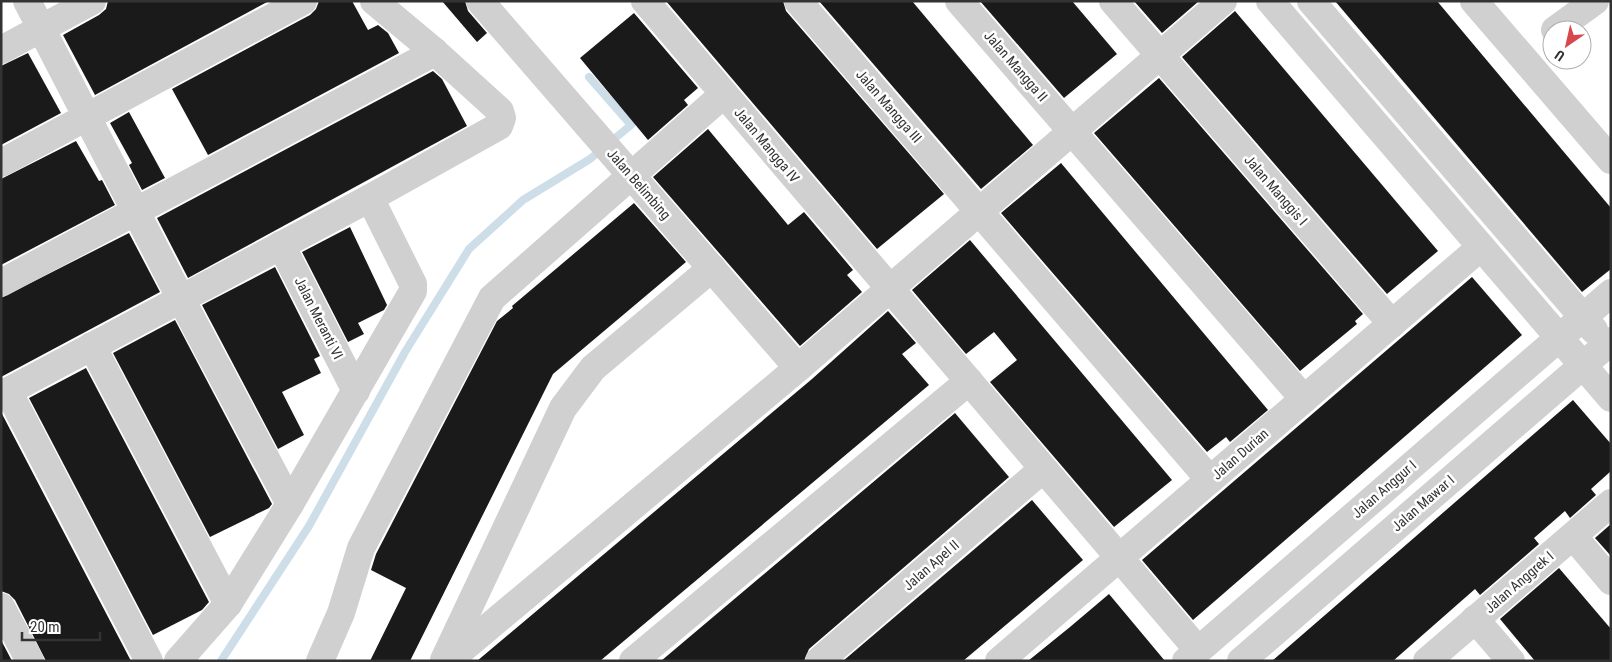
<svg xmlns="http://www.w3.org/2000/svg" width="1612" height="662" viewBox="0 0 1612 662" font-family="'Roboto Condensed',sans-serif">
  <rect width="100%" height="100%" fill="#fff"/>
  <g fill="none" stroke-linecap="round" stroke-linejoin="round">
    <polyline stroke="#cedee9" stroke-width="8" points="221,661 309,526 405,352 469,249 523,200 590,159 631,125 589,77"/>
  </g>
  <g fill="#1a1a1a">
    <polygon points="108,1 269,1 95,95 63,35 99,15 106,9"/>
    <polygon points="319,1 352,1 368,30 378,25 388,33 399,53 208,155 172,89 310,15 316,9"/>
    <polygon points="442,1 465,1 468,11 487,33 477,42"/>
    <polygon points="666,1 783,1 786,11 944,194 877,249"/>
    <polygon points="819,1 912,1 1033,145 981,189"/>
    <polygon points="980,1 1072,1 1117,54 1064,98"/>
    <polygon points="1134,1 1199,1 1162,33"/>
    <polygon points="1335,1 1437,1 1611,208 1611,269 1582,292"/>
    <polygon points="1235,11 1438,251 1387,294 1182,57"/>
    <polygon points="634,13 698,88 684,100 688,105 648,140 580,58"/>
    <polygon points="28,53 61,113 1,145 1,66"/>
    <polygon points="433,71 442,79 467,126 188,278 157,218"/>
    <polygon points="1159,78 1363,314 1355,321 1357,324 1300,371 1094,133"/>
    <polygon points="129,112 165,178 142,190 129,165 132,163 110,123"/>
    <polygon points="708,129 788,225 804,212 853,270 847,275 862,292 800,346 653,177"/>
    <polygon points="76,141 99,181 102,180 115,205 1,265 1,179"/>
    <polygon points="1061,163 1268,410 1230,442 1226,437 1207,452 1001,213"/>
    <polygon points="634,203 686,262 553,374 410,661 370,661 406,588 371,570 376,554 497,321 513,308 512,306"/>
    <polygon points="350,227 387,305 384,310 358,323 364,334 348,342 302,252"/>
    <polygon points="129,233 160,292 1,377 1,298"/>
    <polygon points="970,240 1172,480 1114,527 990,382 1017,360 994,332 966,354 912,290"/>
    <polygon points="275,267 320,356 314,359 321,373 282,392 304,435 278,449 202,305"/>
    <polygon points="1472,277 1522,335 1193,620 1142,560"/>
    <polygon points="888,311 916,343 902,354 929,385 600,661 477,661 812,379"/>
    <polygon points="175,320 272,504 269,508 210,537 113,353"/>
    <polygon points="86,368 209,602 202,610 153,635 29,398"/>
    <polygon points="1573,400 1611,444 1611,471 1591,489 1596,495 1570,518 1565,511 1534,538 1539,544 1480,595 1475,589 1393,661 1272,661"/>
    <polygon points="1,412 131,661 46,661 15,600 9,594 1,591"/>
    <polygon points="955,413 1009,477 809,649 804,661 661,661"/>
    <polygon points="1032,500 1083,560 963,661 843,661"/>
    <polygon points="1611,524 1611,556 1595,538"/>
    <polygon points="1559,568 1611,629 1611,661 1535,661 1500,619"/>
    <polygon points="1109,594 1165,661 1028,661 1070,627"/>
    <polygon points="1,640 12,661 1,661"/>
  </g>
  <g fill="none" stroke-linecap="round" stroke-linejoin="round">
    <g stroke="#d0d0d0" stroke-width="28">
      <polyline points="27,1 181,299 290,504"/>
      <polyline points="480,1 798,368"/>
      <polyline points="645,1 1198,650"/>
      <polyline points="798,1 1210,480"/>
      <polyline points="959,1 1304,399"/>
      <polyline points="1113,1 1392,324"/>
      <polyline points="1270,1 1611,398"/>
      <polyline points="1311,1 1594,330"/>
      <polyline points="1474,1 1611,160"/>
      <polyline points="1555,30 1595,1"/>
      <polyline points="1,50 92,1"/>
      <polyline points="1,163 303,1"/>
      <polyline points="281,245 356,391"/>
      <polyline points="1,283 435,52"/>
      <polyline points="92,346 228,604"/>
      <polyline points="8,391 149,661"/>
      <polyline points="1,395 370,198 499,126 502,118 500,111 435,52 374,1"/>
      <polyline points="1573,536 1611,581"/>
      <polyline points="1,607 30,661"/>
      <polyline points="1475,619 1511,661"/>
      <polyline points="444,660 563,408 593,368 712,268"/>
      <polyline points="178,661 228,604 290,504 413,291 413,284 370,198"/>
      <polyline points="320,661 341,613 361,548 492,298 724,94"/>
      <polyline points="448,661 798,368 1223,1"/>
      <polyline points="633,661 969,381"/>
      <polyline points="819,661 1043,469"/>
      <polyline points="999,661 1481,247"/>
      <polyline points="1186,661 1611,293"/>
      <polyline points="1241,661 1611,341"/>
      <polyline points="1427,661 1611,503"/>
    </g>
  </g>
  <g text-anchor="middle" stroke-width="5" stroke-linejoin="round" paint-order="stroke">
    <g font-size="14" fill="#333" stroke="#fff">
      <text transform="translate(1016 66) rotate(49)" y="5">Jalan Mangga II</text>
      <text transform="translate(889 106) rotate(49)" y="5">Jalan Mangga III</text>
      <text transform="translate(767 145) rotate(50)" y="5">Jalan Mangga IV</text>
      <text transform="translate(639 184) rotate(49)" y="5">Jalan Belimbing</text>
      <text transform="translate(1276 190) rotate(49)" y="5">Jalan Manggis I</text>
      <text transform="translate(319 318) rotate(63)" y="5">Jalan Meranti VI</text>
      <text transform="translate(1240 454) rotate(-41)" y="5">Jalan Durian</text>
      <text transform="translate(1384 489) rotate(-41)" y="5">Jalan Anggur I</text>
      <text transform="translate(1423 503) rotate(-41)" y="5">Jalan Mawar I</text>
      <text transform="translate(931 565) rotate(-41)" y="5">Jalan Apel II</text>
      <text transform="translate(1519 582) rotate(-41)" y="5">Jalan Anggrek I</text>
    </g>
  </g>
  <rect width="1612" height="662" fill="none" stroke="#333333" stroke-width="5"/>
  <g transform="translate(1567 45) rotate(214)"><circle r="24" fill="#ffffff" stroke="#adadad"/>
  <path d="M0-4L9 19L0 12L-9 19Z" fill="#d7474e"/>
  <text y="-8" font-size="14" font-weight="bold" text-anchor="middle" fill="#333333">U</text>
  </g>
  <path d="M22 632v8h78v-8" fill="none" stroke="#333333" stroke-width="2.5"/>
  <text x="30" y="632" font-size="15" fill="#333333" stroke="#ffffff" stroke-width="4" paint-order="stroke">20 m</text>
</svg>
